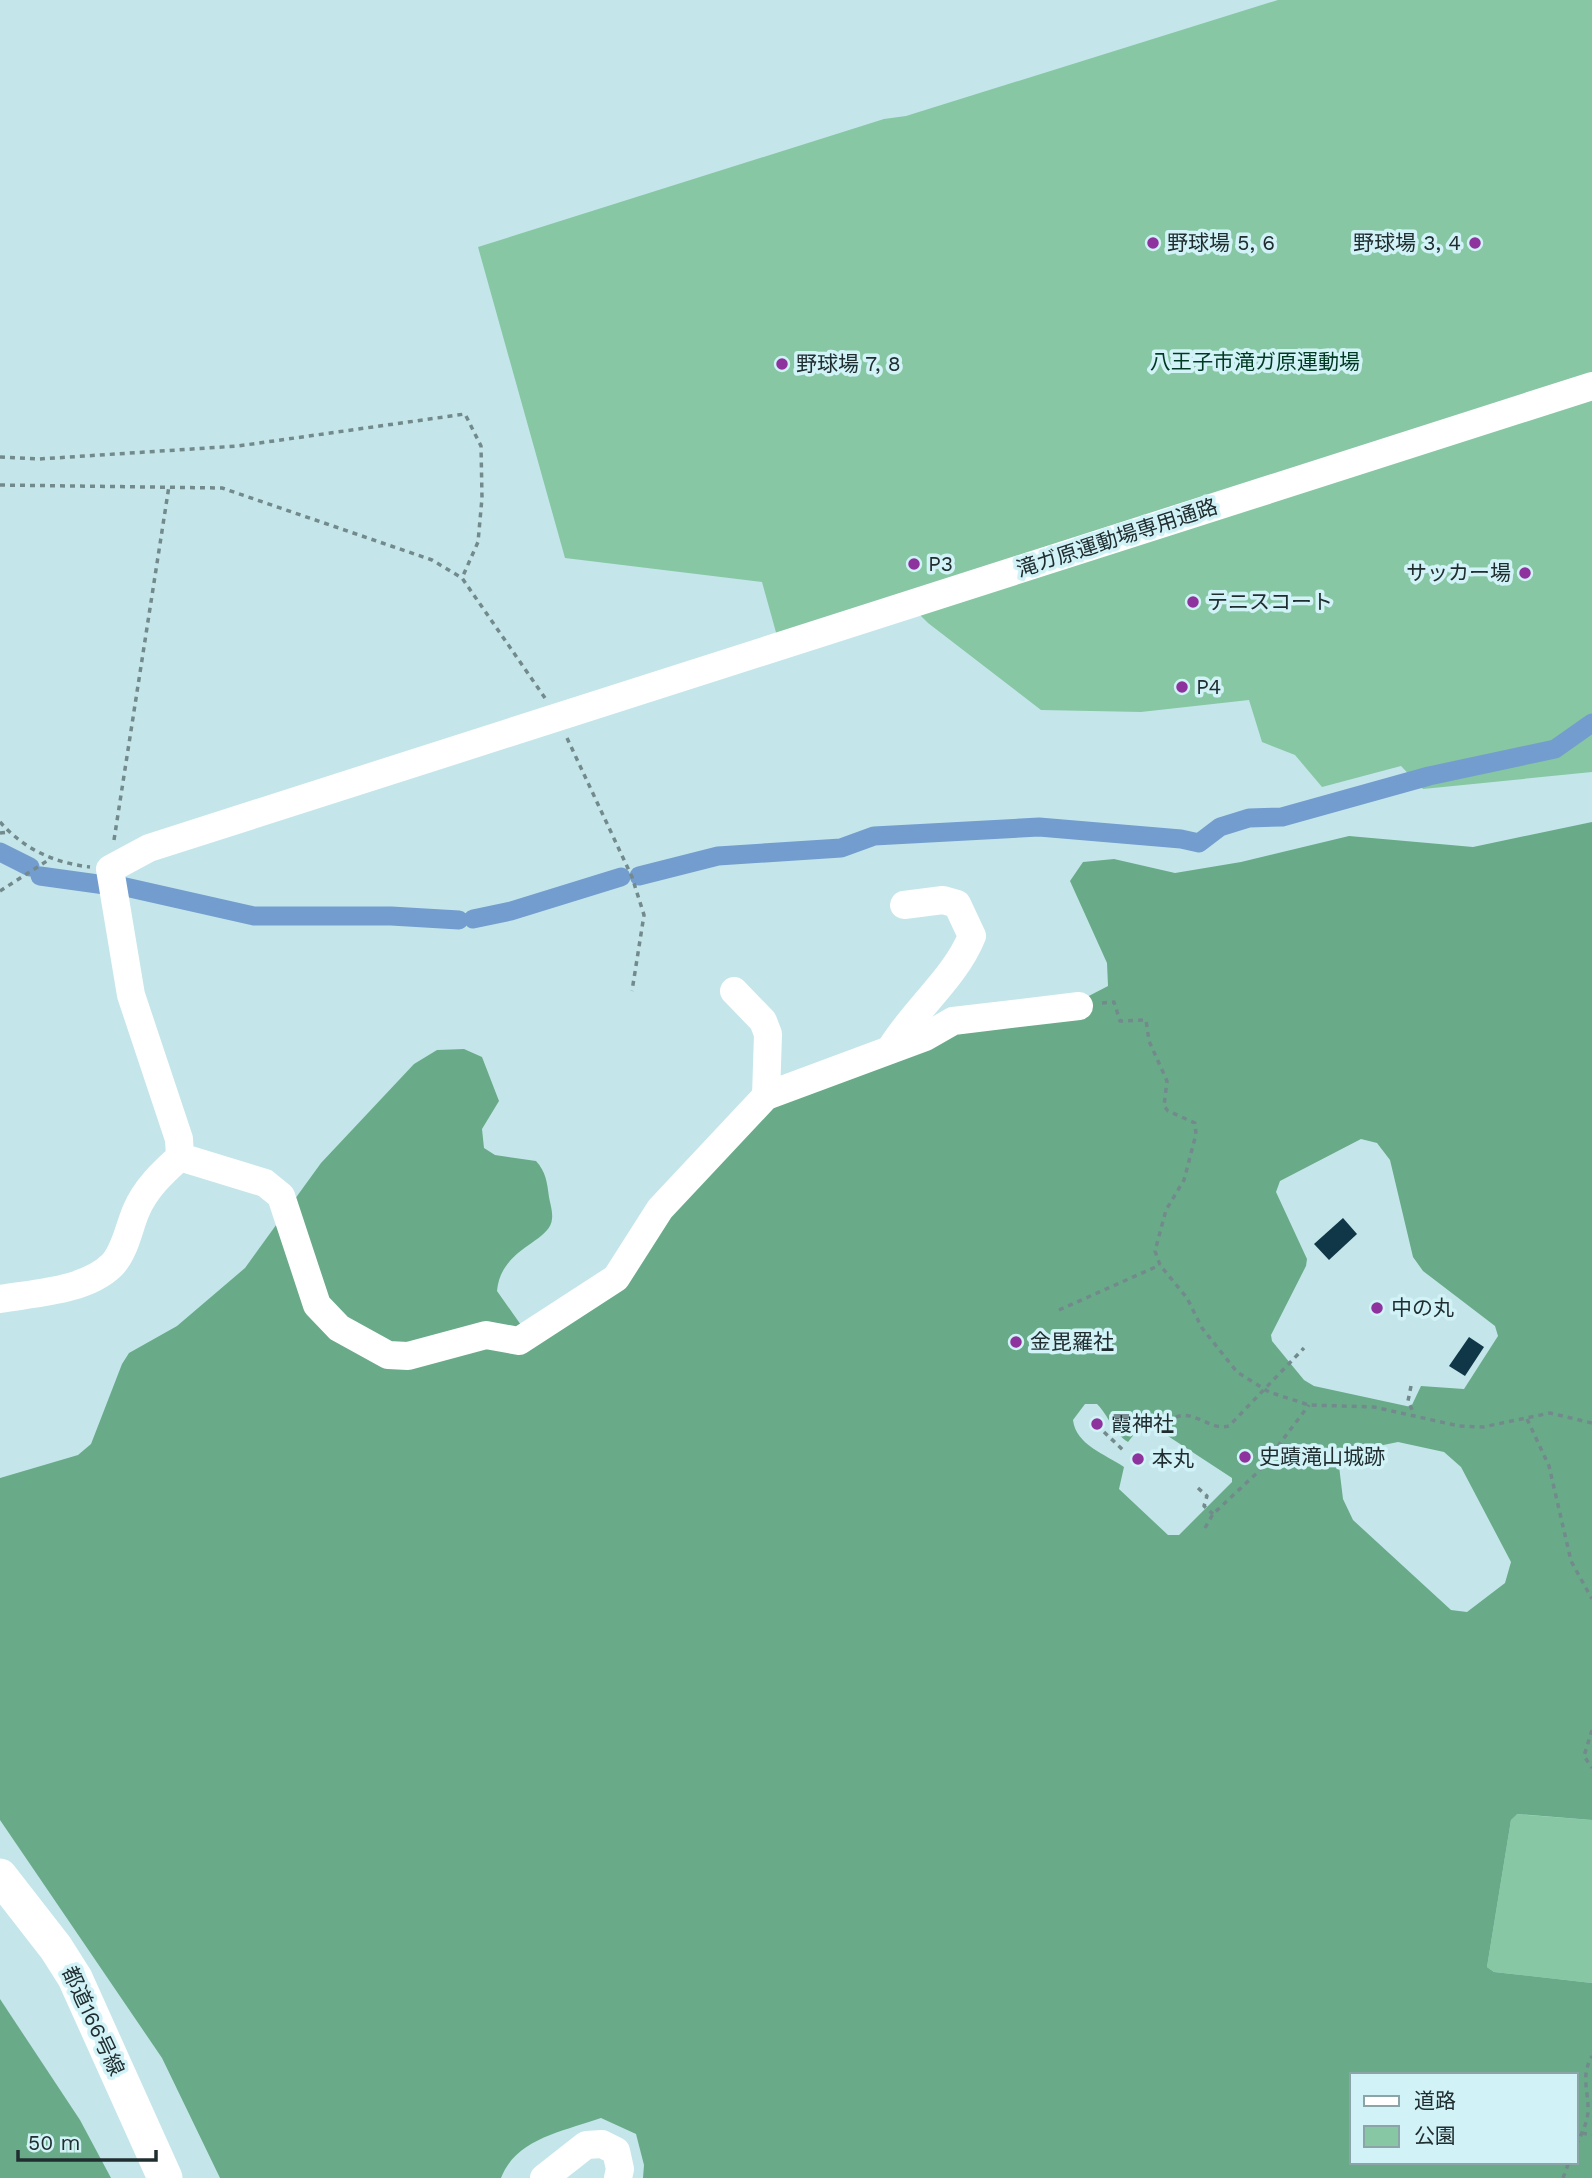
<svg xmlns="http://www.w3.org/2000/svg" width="1592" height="2178" viewBox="0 0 1592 2178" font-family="'Work Sans','Noto Sans JP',sans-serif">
  <rect width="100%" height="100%" fill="#c4e6ea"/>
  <g fill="#87c7a4">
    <polygon points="1278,0 1592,0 1592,772 1423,789 1401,766 1322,787 1295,755 1262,742 1249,700 1141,712 1041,710 928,623 903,598 777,636 762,582 565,558 478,247 884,119 906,116"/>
    <polygon points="1516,1814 1592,1820 1592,1983 1494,1972 1487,1967 1511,1820"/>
  </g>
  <g fill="#69ab88" fill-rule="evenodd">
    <path d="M1592,822V1820L1517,1814L1511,1820L1487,1967L1494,1972L1592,1983V2178H643L644,2165L636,2134L601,2118C565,2131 516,2138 501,2178H220L162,2058L0,1820V1478L78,1455L91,1444L122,1364L129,1353L177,1326L245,1268L321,1163L414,1064L437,1050L464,1049L482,1057L499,1101L482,1129L484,1148L495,1155L536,1161C546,1172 547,1182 549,1197C550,1203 553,1212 552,1219C550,1243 501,1247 497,1291L528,1335L567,1315L761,1105L930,1040L1083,999L1108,986L1107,963L1070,881L1083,862L1114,859L1175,873L1241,862L1349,836L1473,847ZM1361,1139L1377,1143L1390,1160L1413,1257L1423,1271L1495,1326L1498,1336L1464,1389L1421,1386L1411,1407L1314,1386L1304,1380L1272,1341L1271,1335L1306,1266L1307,1259L1276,1192L1280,1181ZM1085,1404H1097C1109,1416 1113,1433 1128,1442L1143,1423H1148L1232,1478V1482L1179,1535H1168L1119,1489L1124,1467C1105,1454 1076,1445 1073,1420ZM1398,1442L1444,1452L1461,1467L1511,1562L1505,1583L1467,1612L1451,1610L1353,1520L1343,1499L1339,1466L1354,1451ZM1352,2075H1576V2162H1352Z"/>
    <polygon points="0,1999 80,2120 111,2178 0,2178"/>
  </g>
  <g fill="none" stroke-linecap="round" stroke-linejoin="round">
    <g stroke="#739dce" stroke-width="19">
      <polyline points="0,852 30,867"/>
      <polyline points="40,876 105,885"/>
      <polyline points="639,876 718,856 841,848 874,836 1039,827 1181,839 1199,843 1220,827 1249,818 1282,817 1429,776 1555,749 1592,723"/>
      <polyline points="121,886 254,916 391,916 459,920"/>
      <polyline points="473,919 511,911 621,877"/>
    </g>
  </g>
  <g fill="#103747">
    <polygon points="1343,1218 1357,1234 1329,1260 1314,1244"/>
    <polygon points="1469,1337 1484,1347 1465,1376 1449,1366"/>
  </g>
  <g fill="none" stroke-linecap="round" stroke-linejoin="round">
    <g stroke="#738a8d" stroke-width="3.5" stroke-dasharray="5 5" stroke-linecap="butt">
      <polyline points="0,457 39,459 238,446 465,414 481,446 482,498 478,542 462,578"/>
      <polyline points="0,485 222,488 432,560 462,578 545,698"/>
      <polyline points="567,738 632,877 644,915 632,991"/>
      <path d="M0,822C24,849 54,863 90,867"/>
      <polyline points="0,833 9,832"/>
      <polyline points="114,840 169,486"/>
      <polyline points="0,891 50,859"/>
      <polyline points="1102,1003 1114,1002 1120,1021 1146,1020 1149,1041 1167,1081 1164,1106 1168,1111 1195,1123 1196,1134 1184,1180 1166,1210 1155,1251 1160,1265 1187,1298 1202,1328 1237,1372 1269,1392 1309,1405 1374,1407 1459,1426 1483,1427 1550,1413 1592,1423"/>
      <polyline points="1059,1310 1160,1265"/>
      <polyline points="1411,1386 1408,1401 1414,1414"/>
      <polyline points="1527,1419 1549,1466 1571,1561 1592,1599"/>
      <path d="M1168,1423C1188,1402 1208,1432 1229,1426L1304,1348"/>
      <polyline points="1104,1432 1124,1451"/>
      <polyline points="1198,1488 1207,1496 1204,1506 1213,1514"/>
      <polyline points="1205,1528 1213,1514 1259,1471 1309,1405"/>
      <polyline points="1592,1730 1584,1756 1592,1768"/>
      <polyline points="1582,2133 1592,2135"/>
      <path d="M1576,2145C1581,2135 1587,2124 1588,2112C1589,2091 1580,2077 1592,2056"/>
      <polyline points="1563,2178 1569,2162"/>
    </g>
    <g stroke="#fff" stroke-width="28">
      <polyline points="734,991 763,1021 768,1034 766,1096"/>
      <path d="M891,1048C915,1009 955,978 972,936L957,904L943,900L904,905"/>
      <polyline points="180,1157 265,1183 281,1196 317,1305 339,1328 388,1355 408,1356 486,1335 519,1341 616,1278 660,1209 766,1096 925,1037 953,1021 1079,1006"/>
      <path d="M0,1299C34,1293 86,1291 112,1265C125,1252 129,1227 136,1211C145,1189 163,1172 180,1157L179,1139L131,995L110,869L149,848L1592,386"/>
      <polyline points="544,2178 586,2145 602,2144 616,2151 620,2169 618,2178"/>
    </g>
    <polyline stroke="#fff" stroke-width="35" points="0,1876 56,1948 75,1978 165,2178"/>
  </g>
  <g fill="#8e339e" stroke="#d1f3f7" stroke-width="2.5">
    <circle cx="1153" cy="243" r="7"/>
    <circle cx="1475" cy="243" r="7"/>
    <circle cx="782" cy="364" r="7"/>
    <circle cx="914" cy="564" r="7"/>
    <circle cx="1525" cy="573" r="7"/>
    <circle cx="1193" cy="602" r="7"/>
    <circle cx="1182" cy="687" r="7"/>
    <circle cx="1377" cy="1308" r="7"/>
    <circle cx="1016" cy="1342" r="7"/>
    <circle cx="1097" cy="1424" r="7"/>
    <circle cx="1245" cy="1457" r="7"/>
    <circle cx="1138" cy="1459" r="7"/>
  </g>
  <g text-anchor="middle" stroke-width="7" stroke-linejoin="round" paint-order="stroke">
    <g font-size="21" fill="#212e30" stroke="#d1f3f7" text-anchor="start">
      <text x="1167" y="250">野球場 5, 6</text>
      <text x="1461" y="250" text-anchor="end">野球場 3, 4</text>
      <text x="796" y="371">野球場 7, 8</text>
      <text x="928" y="571">P3</text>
      <text x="1511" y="580" text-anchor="end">サッカー場</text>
      <text x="1207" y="609">テニスコート</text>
      <text x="1196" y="694">P4</text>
      <text x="1391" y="1315">中の丸</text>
      <text x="1030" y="1349">金毘羅社</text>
      <text x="1111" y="1431">霞神社</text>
      <text x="1259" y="1464">史蹟滝山城跡</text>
      <text x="1152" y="1466">本丸</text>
    </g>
    <g font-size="21" fill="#003922" stroke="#d1f3f7">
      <text x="1255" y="369">八王子市滝ガ原運動場</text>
    </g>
    <g font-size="21" fill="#212e30" stroke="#d1f3f7">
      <text transform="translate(1117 538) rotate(-18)" y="7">滝ガ原運動場専用通路</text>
      <text transform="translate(93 2021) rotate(65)" y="7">都道166号線</text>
    </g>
  </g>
  <rect x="1350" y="2073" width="228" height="91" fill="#d1f3f7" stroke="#8ba4a7" stroke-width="2"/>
  <rect x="1364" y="2096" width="35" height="10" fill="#ffffff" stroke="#8ba4a7" stroke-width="2"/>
  <text x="1414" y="2108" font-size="21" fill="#212e30">道路</text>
  <rect x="1364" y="2126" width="35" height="21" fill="#87c7a4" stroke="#8ba4a7" stroke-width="2"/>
  <text x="1414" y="2143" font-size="21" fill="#212e30">公園</text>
  <path d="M18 2150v10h138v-10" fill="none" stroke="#212e30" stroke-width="3.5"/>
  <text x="28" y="2150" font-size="21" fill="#212e30" stroke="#d1f3f7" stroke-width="5" paint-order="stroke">50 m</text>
</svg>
